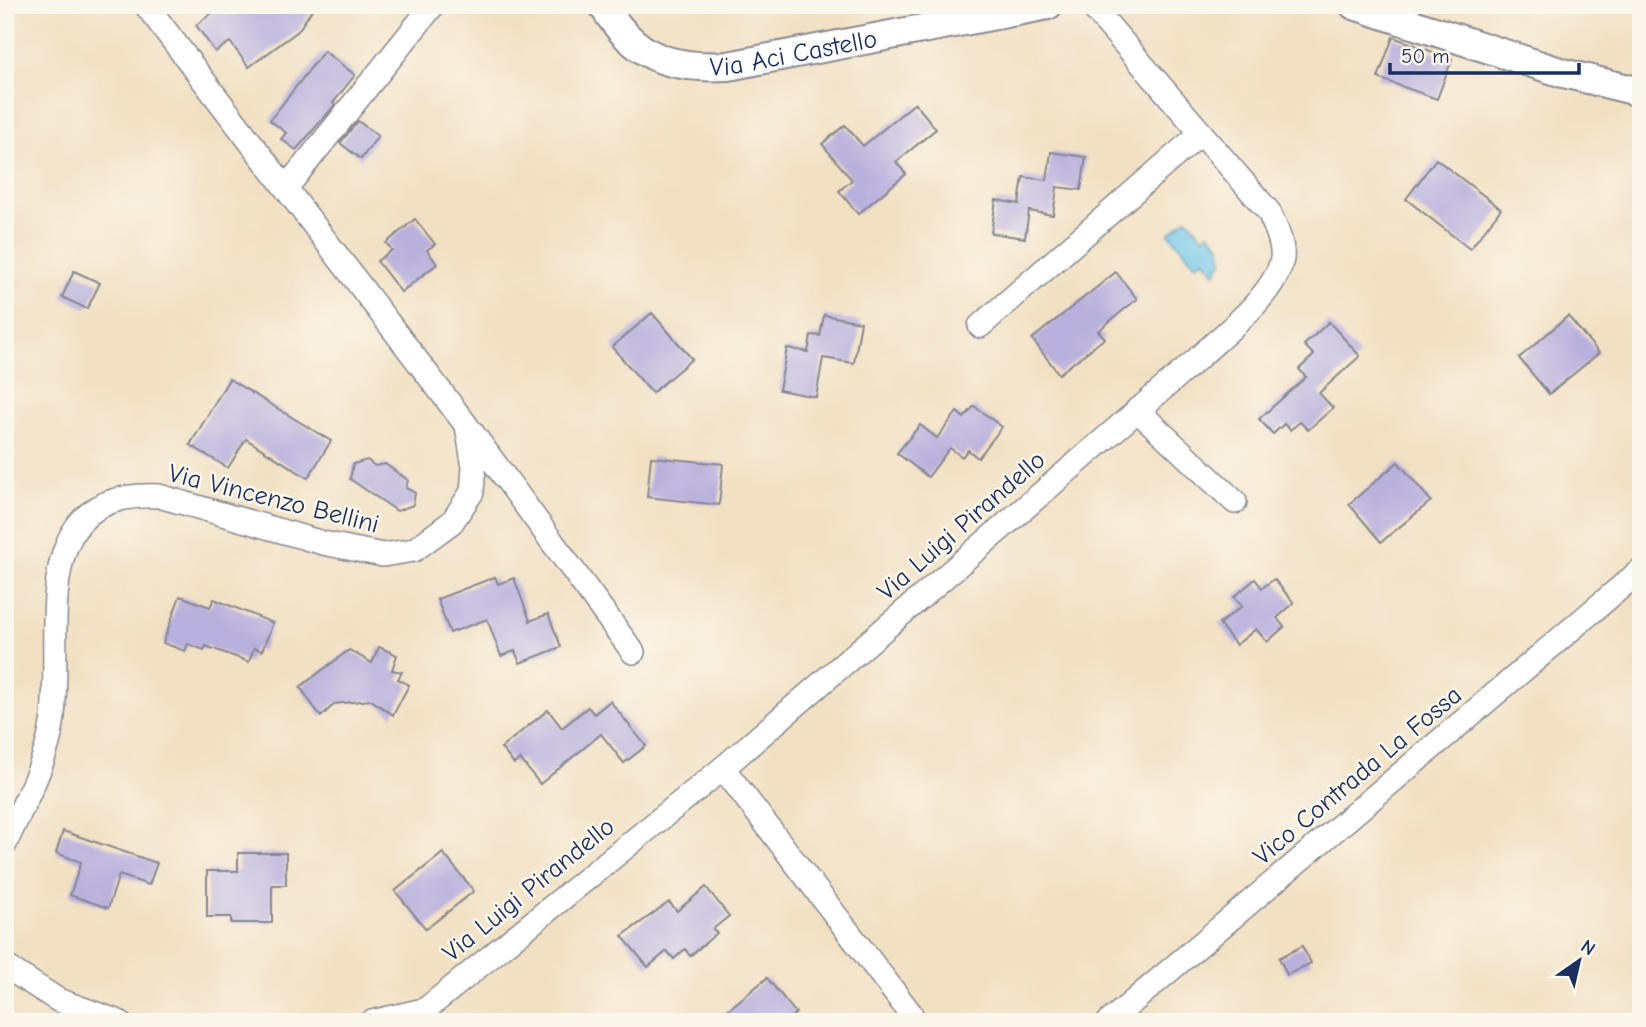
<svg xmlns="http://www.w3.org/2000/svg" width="1646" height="1027" viewBox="0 0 1646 1027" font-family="'Comic Neue',sans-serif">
  <rect width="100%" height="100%" fill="#fbf7ec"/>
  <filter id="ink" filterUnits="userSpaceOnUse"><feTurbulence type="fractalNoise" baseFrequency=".0143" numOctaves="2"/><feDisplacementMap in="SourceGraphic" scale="14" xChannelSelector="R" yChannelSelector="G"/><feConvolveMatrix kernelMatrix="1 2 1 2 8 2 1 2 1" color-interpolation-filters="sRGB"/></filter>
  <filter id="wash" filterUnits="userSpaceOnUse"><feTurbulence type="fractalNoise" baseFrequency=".00686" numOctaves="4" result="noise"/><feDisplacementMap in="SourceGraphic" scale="28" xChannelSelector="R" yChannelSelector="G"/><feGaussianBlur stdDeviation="1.57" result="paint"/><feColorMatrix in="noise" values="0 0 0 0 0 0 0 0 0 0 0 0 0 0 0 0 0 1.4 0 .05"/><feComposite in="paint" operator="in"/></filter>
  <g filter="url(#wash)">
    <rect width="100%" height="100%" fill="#f2e0c2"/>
    <polygon fill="#6ac5e8" stroke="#427aa3" stroke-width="2" points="1187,218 1203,237 1209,233 1220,245 1223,260 1215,273 1204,259 1196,265 1169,233"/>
    <g id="blocks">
      <g fill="#b9b1dd">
        <polygon points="223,5 315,5 298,31 249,67 230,42 215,52 196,25"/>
        <polygon points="1393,37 1452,59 1437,99 1378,78"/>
        <polygon points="324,51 355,75 333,103 335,105 296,150 281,139 286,133 270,120"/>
        <polygon points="915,103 936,129 896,162 906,174 858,214 839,191 852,180 822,144 845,125 863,146"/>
        <polygon points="358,121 378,136 361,159 340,143"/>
        <polygon points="1051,152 1086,157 1081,190 1057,187 1053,215 1029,211 1025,238 991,233 996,200 1019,204 1023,177 1047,180"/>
        <polygon points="1436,159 1501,209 1470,249 1406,199"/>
        <polygon points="415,219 435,244 427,250 437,264 401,292 377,261 392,250 386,243"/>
        <polygon points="74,271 100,283 87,309 62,297"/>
        <polygon points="1116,272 1137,299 1098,331 1105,338 1059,374 1032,339"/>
        <polygon points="652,313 692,359 652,393 612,347"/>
        <polygon points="824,315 861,322 854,363 823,358 816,397 779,390 787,348 808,352 811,335 820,336"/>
        <polygon points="1568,316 1599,353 1549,394 1519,358"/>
        <polygon points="1329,322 1360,356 1319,393 1333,408 1308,430 1300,422 1290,430 1284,424 1273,434 1259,419 1306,377 1299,369 1314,355 1304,345"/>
        <polygon points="229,379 331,441 308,478 246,439 228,468 190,445"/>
        <polygon points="974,406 1002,427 978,458 968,450 962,457 950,448 928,477 897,453 920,425 937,438 957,412 964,418"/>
        <polygon points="651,457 723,464 719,505 647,497"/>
        <polygon points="367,460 375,466 385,464 408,480 406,488 415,493 413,505 397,511 350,479 353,464"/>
        <polygon points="1398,462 1431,501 1381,542 1349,504"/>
        <polygon points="495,577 498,584 514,578 530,621 548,614 561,647 520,663 515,651 501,656 487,619 450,633 437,599"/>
        <polygon points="1255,579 1262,588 1274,579 1294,603 1277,618 1284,627 1267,642 1256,629 1236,645 1219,624 1242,606 1234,597"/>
        <polygon points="180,596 210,607 214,599 273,623 262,651 254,648 249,662 206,646 204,650 188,644 185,651 163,643"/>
        <polygon points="379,647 397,655 392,670 402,672 398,679 409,685 393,715 371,700 334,704 321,717 300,687 349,650 372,663"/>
        <polygon points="610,701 646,746 624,763 601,734 540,784 520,759 514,764 501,748 548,710 562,728 588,707 594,714"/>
        <polygon points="63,831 157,863 149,885 119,875 108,908 70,895 81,862 56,853"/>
        <polygon points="238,853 286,853 286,885 272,885 272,923 231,923 231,917 207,917 207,871 238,871"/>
        <polygon points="443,853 474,891 426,929 395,891"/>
        <polygon points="706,887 729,916 713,929 717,933 690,956 685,949 674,959 667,951 648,967 622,936 669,902 677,911"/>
        <polygon points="1302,946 1311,963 1287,975 1279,958"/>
        <polygon points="767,978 796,1013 785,1022 713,1022"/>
      </g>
    </g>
  </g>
  <g filter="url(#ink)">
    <use href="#blocks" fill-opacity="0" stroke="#868890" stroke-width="2"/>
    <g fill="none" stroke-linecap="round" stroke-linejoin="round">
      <defs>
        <g id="minor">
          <polyline points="286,188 433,5"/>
          <polyline points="980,326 1201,133"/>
          <polyline points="1137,410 1235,502"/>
          <polyline points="471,431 633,652"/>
          <polyline points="723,768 911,1014 912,1022"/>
          <path d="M5,844C22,806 46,765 52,724C65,637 21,489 159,496L323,543L383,555L414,550L452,522L472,492L474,467L467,426L146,5"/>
          <polyline points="5,966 58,1000 119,1022"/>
          <polyline points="372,1022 424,1010"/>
          <path d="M410,1022L723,768L1195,361C1222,335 1275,296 1282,259C1284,244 1275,226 1269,212L1091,5"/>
          <polyline points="1109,1022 1641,570"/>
        </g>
        <g id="tertiary">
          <path id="s1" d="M603,5C635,58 669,69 728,66L1048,5"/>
          <polyline points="1354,5 1563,73 1641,92"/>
        </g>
      </defs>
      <use href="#minor" stroke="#868890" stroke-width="26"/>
      <use href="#tertiary" stroke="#868890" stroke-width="32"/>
      <use href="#minor" stroke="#fff" stroke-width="23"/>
      <use href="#tertiary" stroke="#fff" stroke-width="28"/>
    </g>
  </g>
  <g text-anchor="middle" stroke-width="5" stroke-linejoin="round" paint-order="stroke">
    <g font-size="26" fill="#1b2f5e" stroke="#fbf7ec">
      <text dy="9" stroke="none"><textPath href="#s1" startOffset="215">Via Aci Castello</textPath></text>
      <text transform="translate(274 498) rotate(14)" y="9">Via Vincenzo Bellini</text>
      <text transform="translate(961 525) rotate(-41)" y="9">Via Luigi Pirandello</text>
      <text transform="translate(1357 775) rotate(-40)" y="9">Vico Contrada La Fossa</text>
      <text transform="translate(528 889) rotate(-39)" y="9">Via Luigi Pirandello</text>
    </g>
  </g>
  <rect width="1646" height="1027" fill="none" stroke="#fbf7ec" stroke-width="28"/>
  <g transform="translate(1579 961) rotate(34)" stroke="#fbf7ec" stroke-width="5" paint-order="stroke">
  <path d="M0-5L12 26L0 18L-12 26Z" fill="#1b2f5e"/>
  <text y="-10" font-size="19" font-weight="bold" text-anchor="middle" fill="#1b2f5e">N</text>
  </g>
  <path d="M1390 63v10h189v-10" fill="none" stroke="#1b2f5e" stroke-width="3.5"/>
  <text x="1401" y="63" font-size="21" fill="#1b2f5e" stroke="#fbf7ec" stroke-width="5" paint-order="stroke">50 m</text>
</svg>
